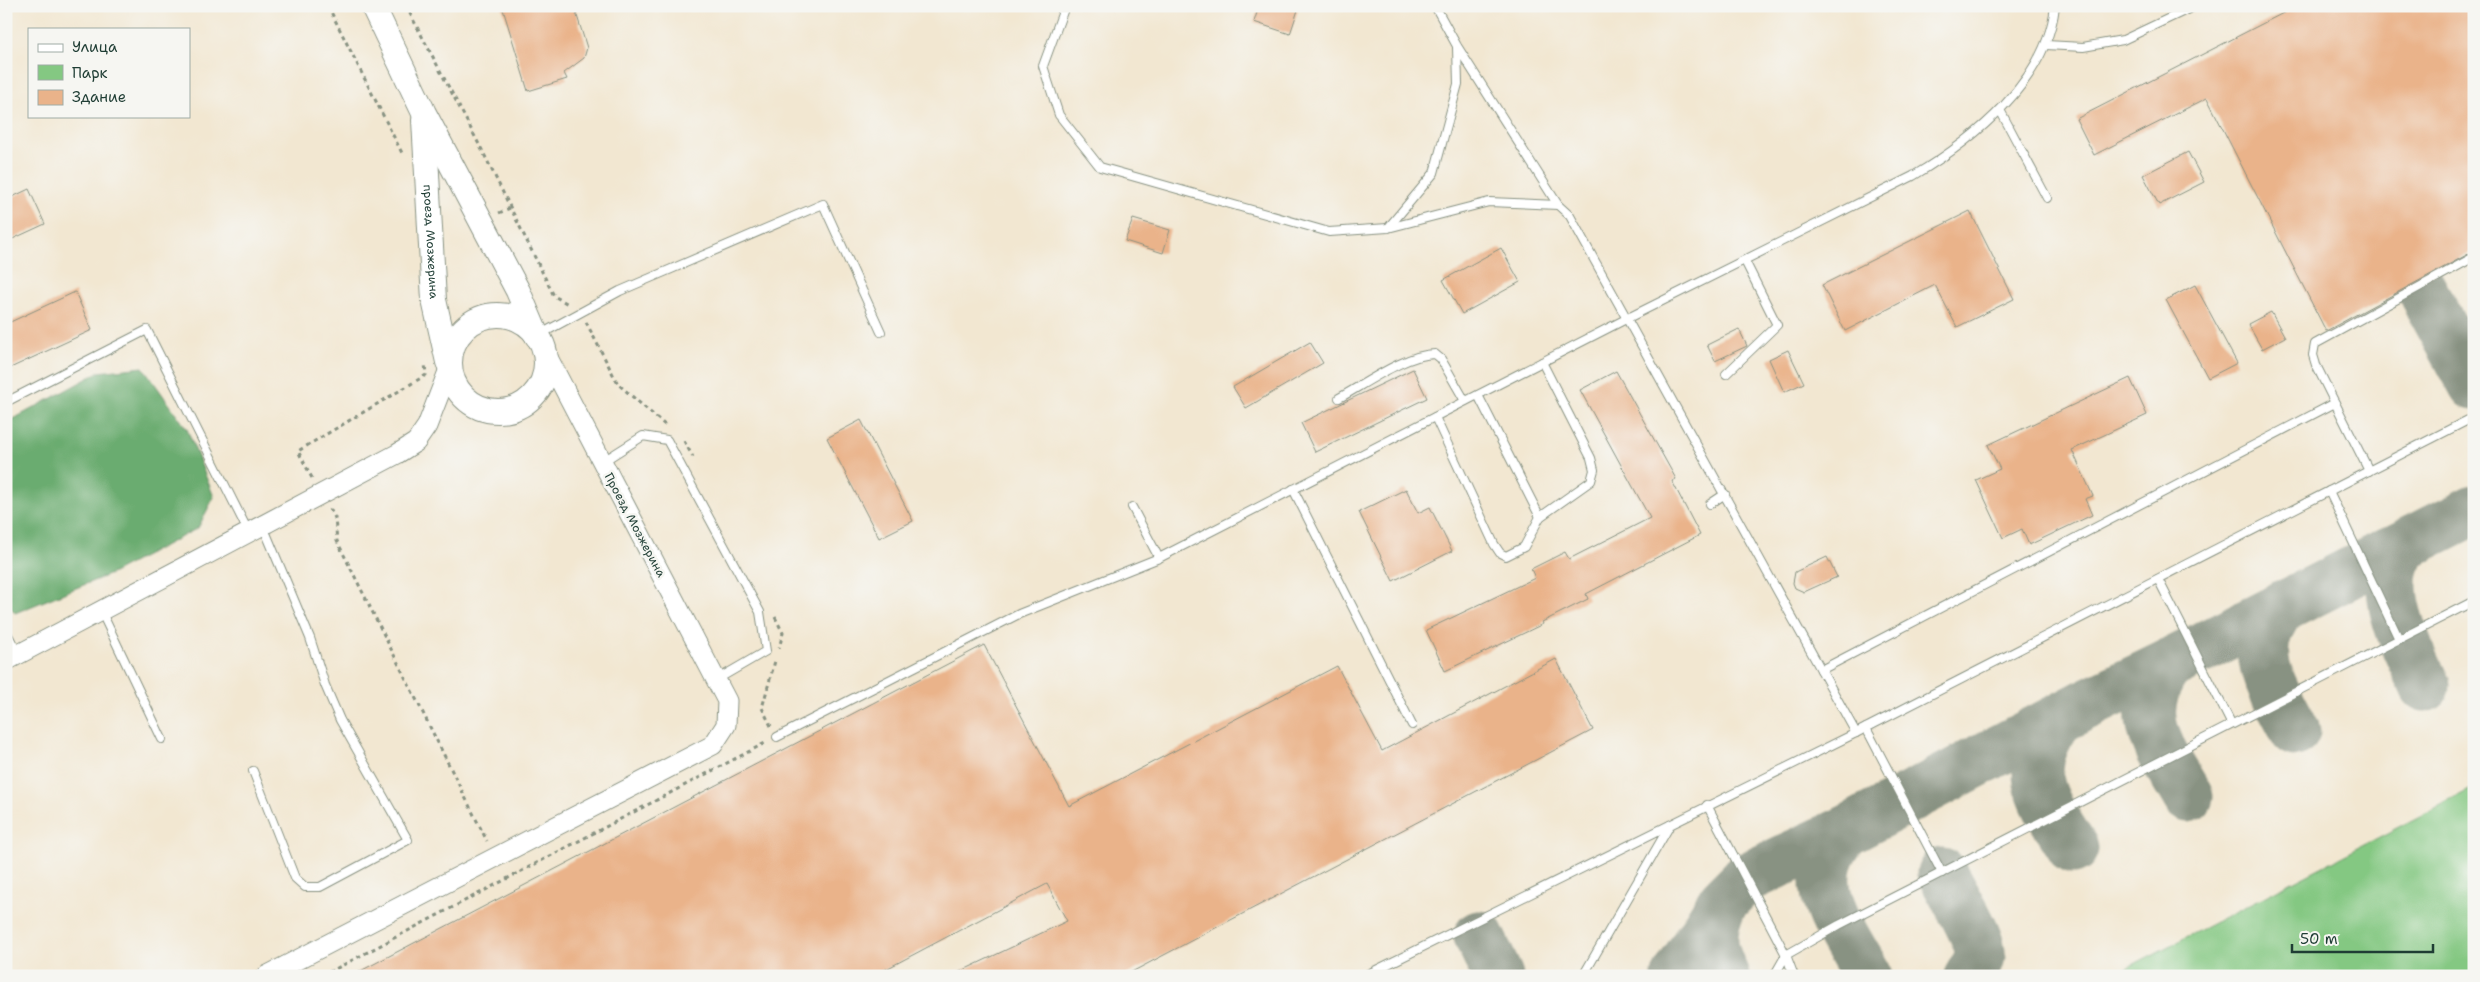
<svg xmlns="http://www.w3.org/2000/svg" width="2480" height="982" viewBox="0 0 2480 982" font-family="'Shantell Sans',sans-serif">
  <rect width="100%" height="100%" fill="#f6f6f2"/>
  <filter id="ink" filterUnits="userSpaceOnUse"><feTurbulence type="fractalNoise" baseFrequency=".02" numOctaves="2"/><feDisplacementMap in="SourceGraphic" scale="10" xChannelSelector="R" yChannelSelector="G"/><feConvolveMatrix kernelMatrix="1 2 1 2 8 2 1 2 1" color-interpolation-filters="sRGB"/></filter>
  <filter id="wash" filterUnits="userSpaceOnUse"><feTurbulence type="fractalNoise" baseFrequency=".0096" numOctaves="4" result="noise"/><feDisplacementMap in="SourceGraphic" scale="20" xChannelSelector="R" yChannelSelector="G"/><feGaussianBlur stdDeviation="1.12" result="paint"/><feColorMatrix in="noise" values="0 0 0 0 0 0 0 0 0 0 0 0 0 0 0 0 0 1.4 0 .05"/><feComposite in="paint" operator="in"/></filter>
  <g filter="url(#wash)">
    <rect width="100%" height="100%" fill="#f2e7d1"/>
    <polygon fill="#84c882" stroke="#52825b" points="2474,788 2474,976 2111,976"/>
    <polygon fill="#6bac70" stroke="#457452" points="143,367 187,429 214,497 198,528 113,573 15,613 6,602 6,423 99,372"/>
    <g fill="none" stroke-linecap="round" stroke-linejoin="round">
      <g stroke="#889282" stroke-width="51">
        <polyline points="2420,287 2474,385"/>
        <path d="M2410,542C2369,575 2408,649 2425,686"/>
        <path d="M2283,605C2244,651 2272,685 2295,731"/>
        <path d="M2168,665C2130,715 2162,751 2188,797"/>
        <path d="M2058,720C2020,773 2042,799 2073,848"/>
        <path d="M1846,831C1799,880 1841,928 1867,976"/>
        <path d="M1942,873C1950,888 1980,938 1980,951C1981,961 1974,969 1969,976"/>
        <path d="M1722,903C1709,934 1710,946 1724,976"/>
        <polyline points="1479,936 1498,976"/>
        <polyline points="1677,976 1723,901 1746,878 1846,831 2083,706 2168,665 2474,510"/>
      </g>
    </g>
    <g id="blocks">
      <g fill="#eab38a">
        <polygon points="502,6 574,6 587,48 584,58 564,73 567,79 528,91"/>
        <polygon points="1259,6 1286,6 1298,10 1290,34 1254,22"/>
        <polygon points="2297,6 2474,6 2474,251 2326,331 2207,98 2094,155 2076,119"/>
        <polygon points="2188,152 2204,182 2159,205 2143,175"/>
        <polygon points="29,189 45,224 6,242 6,200"/>
        <polygon points="1970,211 2014,299 1957,327 1935,285 1845,331 1822,285"/>
        <polygon points="1133,219 1170,230 1163,253 1125,241"/>
        <polygon points="1501,248 1520,282 1462,314 1443,280"/>
        <polygon points="2195,285 2237,363 2208,378 2166,300"/>
        <polygon points="75,292 92,330 6,370 6,324"/>
        <polygon points="2271,312 2285,337 2262,349 2248,324"/>
        <polygon points="1739,329 1747,346 1715,361 1707,345"/>
        <polygon points="1310,342 1323,363 1246,408 1233,387"/>
        <polygon points="1788,350 1804,383 1784,392 1769,359"/>
        <polygon points="1413,369 1427,398 1315,452 1301,423"/>
        <polygon points="1616,371 1676,479 1672,481 1700,535 1586,594 1588,599 1542,622 1543,624 1445,671 1426,630 1535,578 1531,569 1565,552 1569,559 1650,518 1580,390"/>
        <polygon points="2130,378 2147,415 2072,450 2093,496 2085,499 2092,515 2029,545 2022,529 2003,538 1976,480 2000,469 1988,445"/>
        <polygon points="861,420 913,521 879,538 827,438"/>
        <polygon points="1406,489 1418,513 1430,507 1452,551 1393,581 1359,512"/>
        <polygon points="1827,557 1837,577 1804,592 1795,588 1793,583 1795,572"/>
        <polygon points="984,645 1069,806 1337,666 1382,751 1556,659 1593,730 1124,976 951,976 1067,921 1047,884 873,976 351,976"/>
      </g>
    </g>
  </g>
  <g filter="url(#ink)">
    <use href="#blocks" fill-opacity="0" stroke="#889282" stroke-width="1"/>
    <g fill="none" stroke-linecap="round" stroke-linejoin="round">
      <defs>
        <g id="service">
          <polyline points="1065,6 1043,66 1059,115 1100,167 1329,232 1388,228 1489,202 1558,205"/>
          <polyline points="1435,6 1457,46 1558,205 1570,216 1856,733"/>
          <polyline points="2046,45 2083,47 2123,40 2195,6"/>
          <polyline points="2000,110 2047,198"/>
          <polyline points="1388,228 1434,173 1458,84 1457,47"/>
          <polyline points="539,335 620,291 823,204 881,332"/>
          <polyline points="1726,374 1777,325 1745,261"/>
          <path d="M1339,398C1365,384 1406,354 1435,354L1441,359L1465,401"/>
          <polyline points="6,402 147,330 249,533"/>
          <polyline points="1435,417 1494,544 1500,553 1506,556 1524,547 1540,517 1478,395"/>
          <polyline points="602,462 643,436 667,440 760,612 766,651 716,680"/>
          <polyline points="2369,471 2316,365 2313,355 2315,344 2474,257"/>
          <polyline points="1293,489 1412,725"/>
          <polyline points="2329,491 2398,637"/>
          <polyline points="1710,504 1725,494"/>
          <polyline points="1132,507 1159,558"/>
          <polyline points="1540,517 1591,481 1594,470 1591,458 1542,362"/>
          <polyline points="2158,579 2231,723"/>
          <polyline points="101,611 162,739"/>
          <polyline points="6,631 18,654"/>
          <polyline points="1821,670 2335,403"/>
          <polyline points="1866,728 1942,873"/>
          <path d="M777,737L1019,614L1159,558L1628,318L1913,176C1974,140 2047,81 2055,6"/>
          <polyline points="253,771 295,878 305,887 320,887 408,840 340,720 325,685 310,638 263,526"/>
          <polyline points="1707,805 1786,955 1794,976"/>
          <polyline points="1364,976 1856,733 2474,417"/>
          <polyline points="1583,976 1670,825"/>
          <polyline points="1774,976 1786,955 1839,925 2474,601"/>
        </g>
        <g id="tertiary">
          <polyline points="6,661 397,454 416,442 427,426 449,369"/>
          <polyline points="266,976 713,745 726,725 727,701 544,350"/>
        </g>
        <g id="primary">
          <polyline points="373,6 424,113 518,291 537,336"/>
          <path id="s1" d="M424,120L434,300L448,362"/>
          <circle cx="498" cy="363" r="48"/>
        </g>
      </defs>
      <use href="#service" stroke="#889282" stroke-width="10"/>
      <use href="#tertiary" stroke="#889282" stroke-width="21"/>
      <use href="#primary" stroke="#889282" stroke-width="26"/>
      <g stroke="#889282" stroke-width="3" stroke-dasharray="4 4" stroke-linecap="butt">
        <polyline points="328,6 403,155"/>
        <polyline points="406,6 482,150 554,296 568,304"/>
        <polyline points="499,213 510,208"/>
        <polyline points="586,322 618,384 666,426"/>
        <polyline points="684,441 693,457"/>
        <polyline points="312,478 298,451 426,375 425,363"/>
        <polyline points="330,509 335,518 337,541 487,841"/>
        <polyline points="775,617 783,633 779,648"/>
        <polyline points="771,726 762,708 775,661"/>
        <polyline points="322,976 767,742"/>
      </g>
      <use href="#service" stroke="#fff" stroke-width="8"/>
      <use href="#tertiary" stroke="#fff" stroke-width="19"/>
      <use href="#primary" stroke="#fff" stroke-width="24"/>
    </g>
  </g>
  <g text-anchor="middle" stroke-width="5" stroke-linejoin="round" paint-order="stroke">
    <g font-size="12" fill="#1f3d34" stroke="#f6f6f2">
      <text dy="4" stroke="none"><textPath href="#s1" startOffset="122">проезд Мозжерина</textPath></text>
      <text transform="translate(635 525) rotate(62)" y="4">Проезд Мозжерина</text>
    </g>
  </g>
  <rect width="2480" height="982" fill="none" stroke="#f6f6f2" stroke-width="25"/>
  <rect x="28" y="28" width="162" height="90" fill="#f6f6f2" stroke="#a0aca6"/>
  <rect x="38" y="44" width="25" height="8" fill="#ffffff" stroke="#a0aca6"/>
  <text x="72" y="52" font-size="15" fill="#1f3d34">Улица</text>
  <rect x="38" y="65" width="25" height="15" fill="#84c882" stroke="#a0aca6"/>
  <text x="72" y="78" font-size="15" fill="#1f3d34">Парк</text>
  <rect x="38" y="90" width="25" height="15" fill="#eab38a" stroke="#a0aca6"/>
  <text x="72" y="102" font-size="15" fill="#1f3d34">Здание</text>
  <path d="M2292 944v8h141v-8" fill="none" stroke="#1f3d34" stroke-width="2.5"/>
  <text x="2300" y="944" font-size="15" fill="#1f3d34" stroke="#f6f6f2" stroke-width="4" paint-order="stroke">50 m</text>
</svg>
